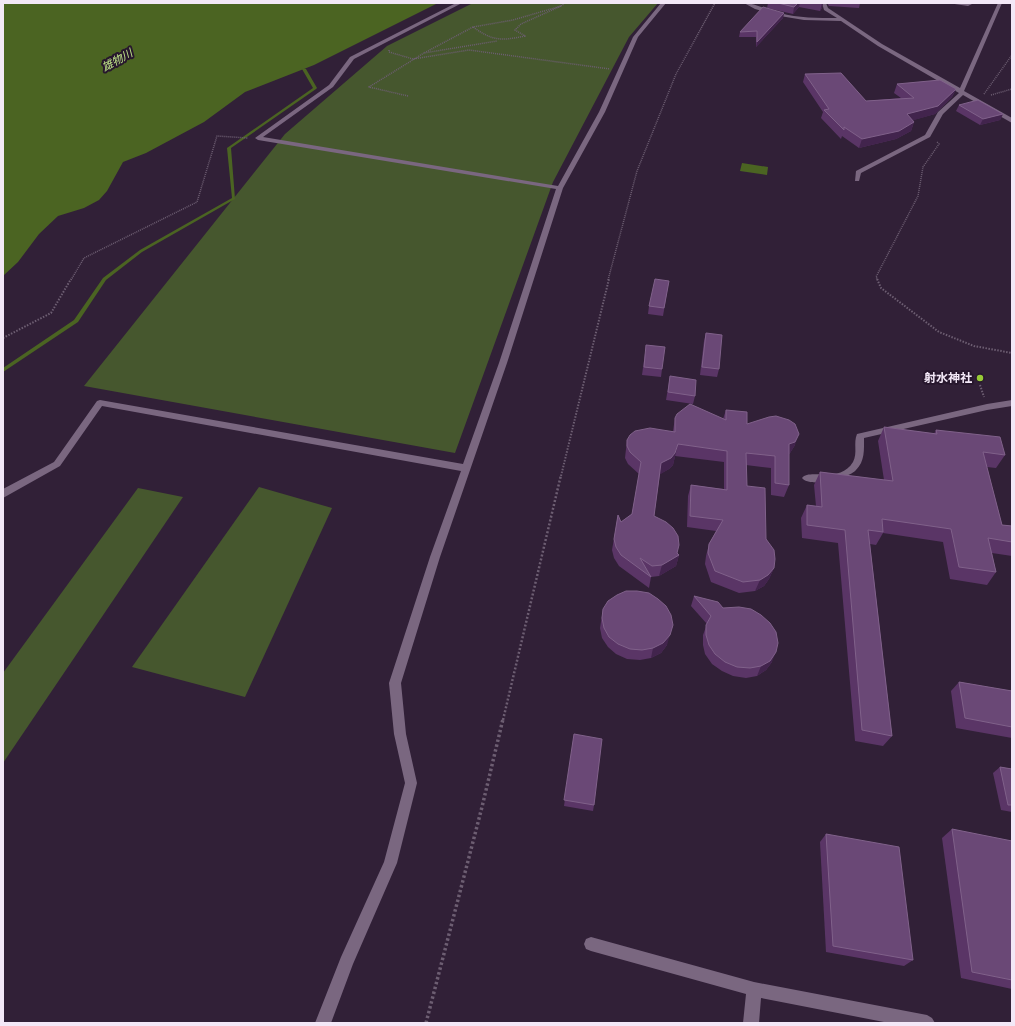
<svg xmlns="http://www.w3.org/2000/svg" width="1015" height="1026" viewBox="0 0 1015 1026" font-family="'Source Sans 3','Noto Sans JP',sans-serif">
  <rect width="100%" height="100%" fill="#312037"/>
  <g fill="#46572e">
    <polygon points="473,3 658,3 629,37 553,182 455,453 84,386 285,134 387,46"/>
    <polygon points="259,487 332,508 245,697 132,667"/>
    <polygon points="138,488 183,497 3,763 3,673"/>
  </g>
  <g fill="#4b6422">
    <polygon points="3,3 438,3 314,65 245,92 204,122 146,153 123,162 107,191 99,200 84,208 58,216 39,234 18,262 3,276"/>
    <polygon points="742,163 768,167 767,175 740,171"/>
  </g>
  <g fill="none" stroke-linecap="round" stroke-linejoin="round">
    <polygon fill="#4b6422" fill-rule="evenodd" points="303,68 306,69 317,88 316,89 231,148 235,199 142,252 106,280 78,322 3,372 3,368 74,320 103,278 140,250 232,198 227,148 313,88 302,69"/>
    <g stroke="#6d5e72" stroke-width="1.5" stroke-dasharray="1 1" stroke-linecap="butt">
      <path d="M561,6L521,24L515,30L525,36C501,41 493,41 473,27L513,20Z"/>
      <polyline points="561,6 565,3"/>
      <polyline points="473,27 424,53 497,41"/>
      <polyline points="389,50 389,52 413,59 469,50 610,69"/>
      <polyline points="984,94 1012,55"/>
      <polyline points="991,95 1012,89"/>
      <polyline points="408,96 369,87 424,53"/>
      <polyline points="71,280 84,258 197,202 217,136 248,138"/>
      <polyline points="608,280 637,171 676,74 715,3"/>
      <polyline points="878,280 876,277 918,196 923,167 939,144 937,142"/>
    </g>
    <g stroke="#6d5e72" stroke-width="2" stroke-dasharray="1.5 1.5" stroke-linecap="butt">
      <polyline points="877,279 881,288 939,332 974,346 1012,353"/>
      <polyline points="3,338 51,313 71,279"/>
      <polyline points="980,385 984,397"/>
      <polyline points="561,476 609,279"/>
    </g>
    <polyline stroke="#6d5e72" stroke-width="2.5" stroke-dasharray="2 2" stroke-linecap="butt" points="503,720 561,475"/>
    <polyline stroke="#6d5e72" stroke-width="3.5" stroke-dasharray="2.5 2.5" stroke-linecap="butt" points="426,1023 482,807 503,719"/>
    <g fill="#7a6780" fill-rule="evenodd">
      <polygon points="948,3 974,3 968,6"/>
      <path d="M1012,400V406L987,410L864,438C864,450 865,461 856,470C848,479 809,488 802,478C809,468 840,484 853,462C858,453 853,443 857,434L987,404Z"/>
    </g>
    <g fill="#7a6780" fill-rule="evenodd">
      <polygon points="456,3 462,3 354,59 333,87 263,137 558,186 599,112 633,37 661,3 666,3 638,37 605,112 563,188 507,363 440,557 401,683 406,734 417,783 397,863 353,964 331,1023 315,1023 341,957 384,862 405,783 394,734 389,683 430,557 461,471 102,406 60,466 3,498 3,489 54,462 97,401 100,400 463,464 499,363 556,189 258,140 255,138 329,85 350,57"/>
      <path d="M744,3C756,3 768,11 780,13C798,18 818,18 837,18L824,10L822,3H826L828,8L882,44L960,88L998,3H1002L964,91L1012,118V123L963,95L943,114L930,137L861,173L859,181H855L856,171L925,135L938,112L959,93L878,46L841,21L804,20L780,16L755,9Z"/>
      <polygon points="591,937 754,982 927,1015 932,1018 935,1023 889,1023 761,998 759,1023 743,1023 746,994 591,951 586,949 584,944 586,939"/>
    </g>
  </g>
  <g fill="#5a3566">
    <polygon points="768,3 823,3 822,8 820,11 799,7 793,14 767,8"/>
    <polygon points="827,3 860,3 859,8 829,6"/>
    <polygon points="784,13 783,18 756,47 756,37 739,37 740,32"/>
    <polygon points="805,74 866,101 901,98 894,93 897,84 956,89 952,97 935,114 913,120 914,122 911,131 896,139 859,148 842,136 841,139 821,118 823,112 803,82"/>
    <polygon points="959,105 1003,114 1000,120 980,125 956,111"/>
    <polygon points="669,281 663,316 648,314 649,306"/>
    <polygon points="706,333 719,369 717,377 700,375 704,341"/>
    <polygon points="645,353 662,369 661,377 642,375"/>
    <polygon points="670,376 695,396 693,404 666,400"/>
    <polygon points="726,410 747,424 795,445 790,453 789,454 789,485 784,497 771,495 771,468 746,465 747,486 766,539 774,568 769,579 764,586 755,591 739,593 711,582 705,564 706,556 709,544 716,531 687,527 688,496 691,485 724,489 724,462 675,456 673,465 669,469 660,474 654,516 679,545 677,553 679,555 676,566 659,576 651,577 649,588 619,566 614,558 612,550 618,515 621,522 632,514 639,474 628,464 625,458 627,440 673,431 675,418 723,419"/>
    <polygon points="884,427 934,434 936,430 1005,455 996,468 987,467 1002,525 1012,526 1012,556 992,553 996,572 987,585 950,579 943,542 883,533 876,545 870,544 892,736 883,746 855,741 838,543 802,538 801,518 807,505 816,506 814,485 820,472 884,480 878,441"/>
    <polygon points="694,596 772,662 766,670 757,676 746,678 733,676 722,671 712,664 705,654 703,645 703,635 707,624 691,606"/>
    <polygon points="603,609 667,645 661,653 651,658 640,660 627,659 616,654 608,647 602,638 600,628"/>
    <polygon points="959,682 1012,691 1012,738 956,728 951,691"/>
    <polygon points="574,734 594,805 593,811 564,806"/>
    <polygon points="1000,767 1012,769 1012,812 1001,810 993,773"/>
    <polygon points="952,829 1012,841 1012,989 961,978 942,838"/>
    <polygon points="826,834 913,960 904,966 826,952 820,842"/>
  </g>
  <g fill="#42244d">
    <polygon points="798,3 800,3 799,7 793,14 794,7"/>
    <polygon points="822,3 823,3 822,8 820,11"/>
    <polygon points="784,13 783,18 756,47 757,42"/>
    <polygon points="956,89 952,97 935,114 904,123 907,114"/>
    <polygon points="1003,114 1000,120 980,125 983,119"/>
    <polygon points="914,122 911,131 896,139 859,148 862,139"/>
    <polygon points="799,434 795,445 790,453 785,456 789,444"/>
    <polygon points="678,444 673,465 669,469 659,475 661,463"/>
    <polygon points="679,545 676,557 679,555 676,566 659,576 662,565"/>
    <polygon points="774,568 769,579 764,586 755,591 760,580"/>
    <polygon points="673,625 667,645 661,653 651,658 653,648"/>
    <polygon points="776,652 772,662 766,670 757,676 761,666"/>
  </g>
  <g fill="#6a4876" stroke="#80618a">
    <polygon points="778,3 798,3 794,7"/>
    <polygon points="763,7 784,13 757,42 757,31 740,32"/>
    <polygon points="841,73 866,101 914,98 897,84 940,80 956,89 938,106 907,114 914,122 899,131 862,139 844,127 844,130 824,110 829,109 805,74"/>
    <polygon points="978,100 1003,114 983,119 959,105"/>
    <polygon points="655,279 669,281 664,308 649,306"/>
    <polygon points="706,333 722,335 719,369 702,367"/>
    <polygon points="646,345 665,347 662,369 644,367"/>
    <polygon points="670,376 696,380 695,396 668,392"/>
    <polygon points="690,404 726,420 726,410 747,412 747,424 769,417 776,416 789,420 795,424 799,434 795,442 789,444 789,485 775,483 775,456 746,453 747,486 765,488 766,539 774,550 775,559 774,568 768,575 760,580 743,582 715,571 708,553 709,544 723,520 690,516 691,485 727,490 727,451 678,444 675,453 671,458 661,463 654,516 666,522 673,528 678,536 679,545 677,553 679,555 662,565 652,566 640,558 651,577 621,555 616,547 614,539 618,515 621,522 632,514 641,462 630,452 627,446 627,440 630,435 635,431 650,428 675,432 675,418 677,414"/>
    <polygon points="884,427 937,434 936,430 1000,437 1005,455 983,452 1002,525 1012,526 1012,542 988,538 996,572 959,567 951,529 882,519 883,532 868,530 892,736 862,730 845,530 807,525 807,505 822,507 820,472 893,481"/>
    <polygon points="626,591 637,591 649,593 658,599 666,606 671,615 673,625 670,635 663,643 653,648 642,650 630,649 618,644 609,637 604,628 602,618 603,609 608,601 617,595"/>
    <polygon points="694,596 718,602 723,608 739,607 751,609 761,615 770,623 776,632 778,643 776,652 770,661 761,666 750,668 737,667 725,662 715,654 709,645 706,635 706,625 711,616"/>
    <polygon points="959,682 1012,691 1012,727 965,718"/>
    <polygon points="574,734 602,739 594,805 564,800"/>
    <polygon points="1000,767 1012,769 1012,805 1008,805"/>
    <polygon points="952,829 1012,841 1012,980 972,972"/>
    <polygon points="826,834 899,847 913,960 833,946"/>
  </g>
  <circle fill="#98cb37" stroke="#27172d" stroke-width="1.5" cx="980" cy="378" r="4"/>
  <g text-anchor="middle" stroke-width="4" stroke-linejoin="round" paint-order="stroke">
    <g font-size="11" font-style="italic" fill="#c0e689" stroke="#27172d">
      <text transform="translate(117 60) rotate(-29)" y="4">雄物川</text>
    </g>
    <g font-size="12" font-weight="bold" fill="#f3e8f7" stroke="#27172d" text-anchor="end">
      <text x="972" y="382">射水神社</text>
    </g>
  </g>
  <rect width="1015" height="1026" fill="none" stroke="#f3e8f7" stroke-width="8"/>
</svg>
